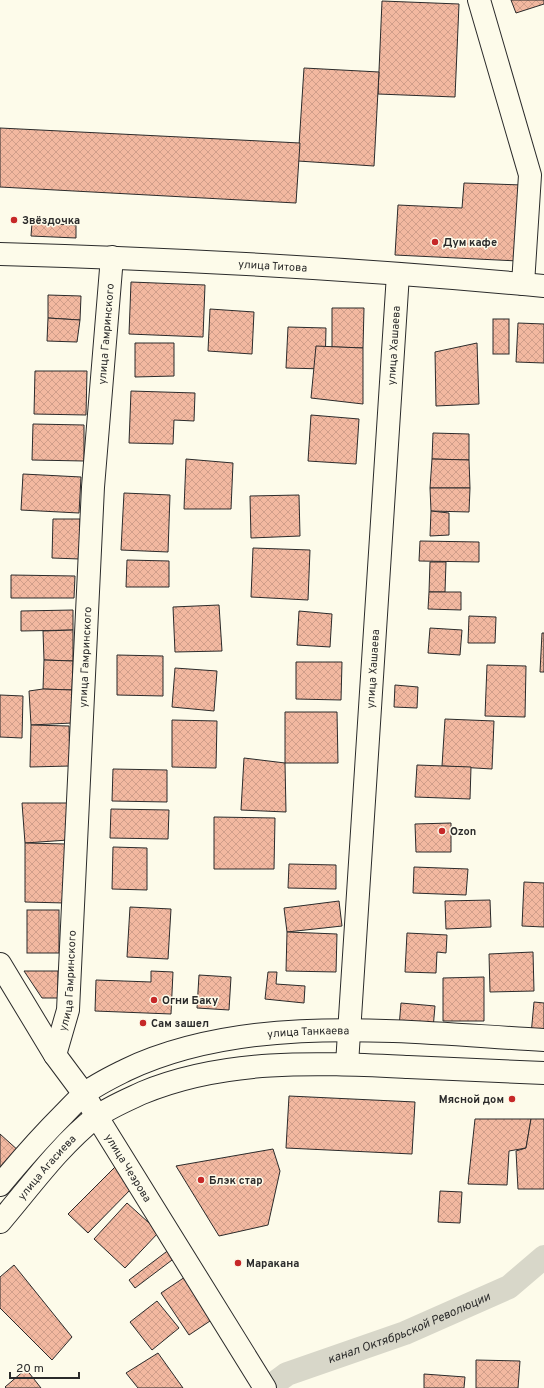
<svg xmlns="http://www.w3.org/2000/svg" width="544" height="1388" viewBox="0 0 544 1388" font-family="Overpass,sans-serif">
  <defs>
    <pattern id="building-cross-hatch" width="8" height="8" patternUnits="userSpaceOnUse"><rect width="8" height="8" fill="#f2b8a0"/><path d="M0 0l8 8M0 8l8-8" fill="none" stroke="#d09e8a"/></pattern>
  </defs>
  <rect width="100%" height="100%" fill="#fdfbea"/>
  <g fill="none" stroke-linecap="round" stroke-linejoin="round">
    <path stroke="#d8d7c9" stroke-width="24" id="s1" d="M268,1388L287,1374L405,1333L509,1287L544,1257"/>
  </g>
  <g fill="url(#building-cross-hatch)" stroke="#2b2b2b">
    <polygon points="511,0 544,0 544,4 516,13"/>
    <polygon points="382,1 459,4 455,97 378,94"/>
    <polygon points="304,68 379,72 374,166 298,161"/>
    <polygon points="0,128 300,143 296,203 0,187"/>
    <polygon points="464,183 522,185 518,261 395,255 398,205 462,208"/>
    <polygon points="32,223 76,225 76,238 31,236"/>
    <polygon points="131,282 205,285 203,337 129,334"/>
    <polygon points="48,295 81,296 80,320 48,318"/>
    <polygon points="332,308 364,308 363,348 332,347"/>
    <polygon points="210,309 254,312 252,354 208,351"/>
    <polygon points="48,318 80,320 77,342 47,341"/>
    <rect x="493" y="319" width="16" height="35"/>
    <polygon points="518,323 544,324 544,363 516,362"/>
    <polygon points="288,327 326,328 325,369 286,368"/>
    <polygon points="135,343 174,343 174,376 135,377"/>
    <polygon points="477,343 479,404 436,406 435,352"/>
    <polygon points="316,346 363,348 363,404 311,398"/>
    <polygon points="35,371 87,371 86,415 34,414"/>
    <polygon points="131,391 195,393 194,421 174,420 173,444 129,443"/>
    <polygon points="311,415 359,419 356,464 308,461"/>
    <polygon points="33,424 84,425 84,461 32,460"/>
    <polygon points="433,433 469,434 469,460 432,459"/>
    <polygon points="186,459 233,463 231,509 184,509"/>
    <polygon points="432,459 469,460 470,488 430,488"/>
    <polygon points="23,474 81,477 79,513 21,510"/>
    <polygon points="430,488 470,488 469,512 431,511"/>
    <polygon points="124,493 170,495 168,552 121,550"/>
    <polygon points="299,495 300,536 251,538 250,496"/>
    <polygon points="431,511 449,513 449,535 430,536"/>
    <polygon points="53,519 80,519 80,559 52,558"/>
    <polygon points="420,541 479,542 479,562 419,561"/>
    <polygon points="253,548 310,550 308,600 251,597"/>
    <polygon points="127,560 169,561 169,587 126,587"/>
    <polygon points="430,562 446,562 445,592 429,592"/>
    <polygon points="11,575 75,576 74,598 11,598"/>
    <polygon points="429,592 461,592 461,610 428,609"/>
    <polygon points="219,605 222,651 175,652 173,607"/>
    <polygon points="73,610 73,630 21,631 21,611"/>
    <polygon points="299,611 332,614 330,647 297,645"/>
    <polygon points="469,616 496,617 495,643 468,643"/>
    <polygon points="430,628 462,630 460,655 428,653"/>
    <polygon points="73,630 73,661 44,660 43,631"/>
    <polygon points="542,633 544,633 544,672 540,672"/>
    <polygon points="117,655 163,656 163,696 117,695"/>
    <polygon points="44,660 73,661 72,690 43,689"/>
    <polygon points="296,662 342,662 341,700 296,699"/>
    <polygon points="487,665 526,666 525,717 485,716"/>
    <polygon points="175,668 217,671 214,711 172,707"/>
    <polygon points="395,685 418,687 417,708 394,707"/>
    <polygon points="43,689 72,690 72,723 31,725 29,691"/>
    <polygon points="0,695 23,696 22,738 0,737"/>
    <polygon points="285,712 337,712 338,763 285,763"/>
    <polygon points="445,719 494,721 492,769 442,766"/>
    <polygon points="172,720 217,721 216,768 172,767"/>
    <polygon points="31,725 69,726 70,766 30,767"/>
    <polygon points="244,758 285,763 286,812 241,810"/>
    <polygon points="417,765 471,767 470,799 415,797"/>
    <polygon points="113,769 167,770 167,802 112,801"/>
    <polygon points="22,803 68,803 68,840 25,843"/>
    <polygon points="111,809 169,810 168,839 110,838"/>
    <polygon points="214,817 275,818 274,869 214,869"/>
    <polygon points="451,823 451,852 416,852 415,824"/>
    <polygon points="25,843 66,844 65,903 25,902"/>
    <polygon points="113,847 147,848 147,890 112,889"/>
    <polygon points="289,864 336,865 336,889 288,888"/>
    <polygon points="414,867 468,869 466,895 413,893"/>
    <polygon points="524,882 544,883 544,927 522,926"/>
    <polygon points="490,900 491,927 446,929 445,901"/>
    <polygon points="339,901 342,926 287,932 284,908"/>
    <polygon points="130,907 171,909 168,959 127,957"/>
    <rect x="27" y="910" width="32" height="43"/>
    <polygon points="287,932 337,934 336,972 286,971"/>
    <polygon points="407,933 447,935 446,953 437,952 436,973 405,972"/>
    <polygon points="533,952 534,991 490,992 489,954"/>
    <polygon points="24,971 58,971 58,998 42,998"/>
    <polygon points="151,971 173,972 171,1014 95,1011 96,980 151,982"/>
    <polygon points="268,972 277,972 276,984 305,986 304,1003 265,999"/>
    <polygon points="199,975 231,977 229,1010 197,1008"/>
    <polygon points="484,977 484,1021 443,1021 443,978"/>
    <polygon points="534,1002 544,1003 544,1036 531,1035"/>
    <polygon points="401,1003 435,1006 433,1029 399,1027"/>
    <polygon points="289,1096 415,1102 412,1154 286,1148"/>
    <polygon points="475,1119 531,1119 526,1148 509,1151 507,1185 468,1184"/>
    <polygon points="531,1119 544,1119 544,1189 518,1189 516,1151 526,1148"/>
    <polygon points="0,1134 20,1152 0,1174"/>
    <polygon points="273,1149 280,1171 268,1225 219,1236 176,1166"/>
    <polygon points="115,1167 134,1186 88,1233 68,1214"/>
    <polygon points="440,1191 462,1192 460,1223 438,1222"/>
    <polygon points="127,1203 159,1232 125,1268 94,1239"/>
    <polygon points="170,1249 176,1257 135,1288 129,1280"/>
    <polygon points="14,1265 72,1337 52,1360 0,1308 0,1277"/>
    <polygon points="185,1277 213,1319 189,1335 161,1293"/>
    <polygon points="157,1301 179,1328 152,1350 130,1322"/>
    <polygon points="158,1353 183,1388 138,1388 126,1373"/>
    <polygon points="476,1360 520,1361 518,1388 476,1388"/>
    <polygon points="26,1369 41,1388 6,1388 5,1387"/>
    <polygon points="424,1374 465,1377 464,1388 424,1388"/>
  </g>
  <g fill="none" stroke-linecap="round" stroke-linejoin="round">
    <defs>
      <g id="minor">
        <polyline points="479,0 530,175 523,284"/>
        <path id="s2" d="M0,254C181,259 363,269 544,286"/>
        <path id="s3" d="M0,964L55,1055L84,1094L97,1117L265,1388"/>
        <path id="s4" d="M55,1055L68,1010L93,487L112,257"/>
        <path id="s5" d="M347,1064L398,274"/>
      </g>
      <g id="major">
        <path id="s6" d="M0,1185C20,1161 41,1137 63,1115C70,1108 77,1100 84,1094C97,1084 112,1077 126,1070C250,1011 411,1033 544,1040"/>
        <path id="s7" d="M0,1222C30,1187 59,1146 96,1117C110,1107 127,1100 142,1093C226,1058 319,1063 408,1067C453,1069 499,1071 544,1073"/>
      </g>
    </defs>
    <use href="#minor" stroke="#2b2b2b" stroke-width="24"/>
    <use href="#major" stroke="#2b2b2b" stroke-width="24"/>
    <use href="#minor" stroke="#fdfbea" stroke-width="22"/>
    <use href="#major" stroke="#fdfbea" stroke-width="22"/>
  </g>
  <g fill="#c62828" stroke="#fdfbea" stroke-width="1.5">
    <circle cx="14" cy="220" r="4"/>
    <circle cx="435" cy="242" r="4"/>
    <circle cx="442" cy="831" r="4"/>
    <circle cx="154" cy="1000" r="4"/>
    <circle cx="143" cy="1023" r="4"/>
    <circle cx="512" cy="1099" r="4"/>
    <circle cx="201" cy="1180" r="4"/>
    <circle cx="238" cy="1263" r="4"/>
  </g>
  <g text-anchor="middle" stroke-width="3" stroke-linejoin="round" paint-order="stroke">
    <g font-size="11" font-weight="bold" fill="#2b2b2b" stroke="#fdfbea" text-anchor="start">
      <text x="22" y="224">Звёздочка</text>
      <text x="443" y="246">Дум кафе</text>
      <text x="450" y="835">Ozon</text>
      <text x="162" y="1004">Огни Баку</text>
      <text x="151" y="1027">Сам зашел</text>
      <text x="504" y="1103" text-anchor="end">Мясной дом</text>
      <text x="209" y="1184">Блэк стар</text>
      <text x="246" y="1267">Маракана</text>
    </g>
    <g font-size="11" fill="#2b2b2b" stroke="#fdfbea">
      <text dy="4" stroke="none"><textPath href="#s2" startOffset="273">улица Титова</textPath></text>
      <text dy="4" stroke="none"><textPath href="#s4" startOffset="724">улица Гамринского</textPath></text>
      <text dy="4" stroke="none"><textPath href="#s5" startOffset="720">улица Хашаева</textPath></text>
      <text dy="4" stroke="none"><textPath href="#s4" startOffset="400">улица Гамринского</textPath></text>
      <text dy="4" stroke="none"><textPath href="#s5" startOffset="396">улица Хашаева</textPath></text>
      <text dy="4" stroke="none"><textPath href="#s4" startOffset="76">улица Гамринского</textPath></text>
      <text dy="4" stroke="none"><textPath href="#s6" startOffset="360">улица Танкаева</textPath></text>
      <text dy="4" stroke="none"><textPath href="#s7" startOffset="72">улица Агасиева</textPath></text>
      <text dy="4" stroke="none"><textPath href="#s3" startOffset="241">улица Чеэрова</textPath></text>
    </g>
    <g font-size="12" font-style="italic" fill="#2b2b2b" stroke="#fdfbea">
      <text dy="4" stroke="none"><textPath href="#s1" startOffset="154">канал Октябрьской Революции</textPath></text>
    </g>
  </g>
  <path d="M10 1372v6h69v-6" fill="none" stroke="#2b2b2b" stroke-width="2"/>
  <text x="16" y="1372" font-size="12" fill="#2b2b2b" stroke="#fdfbea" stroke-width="3" paint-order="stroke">20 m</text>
</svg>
